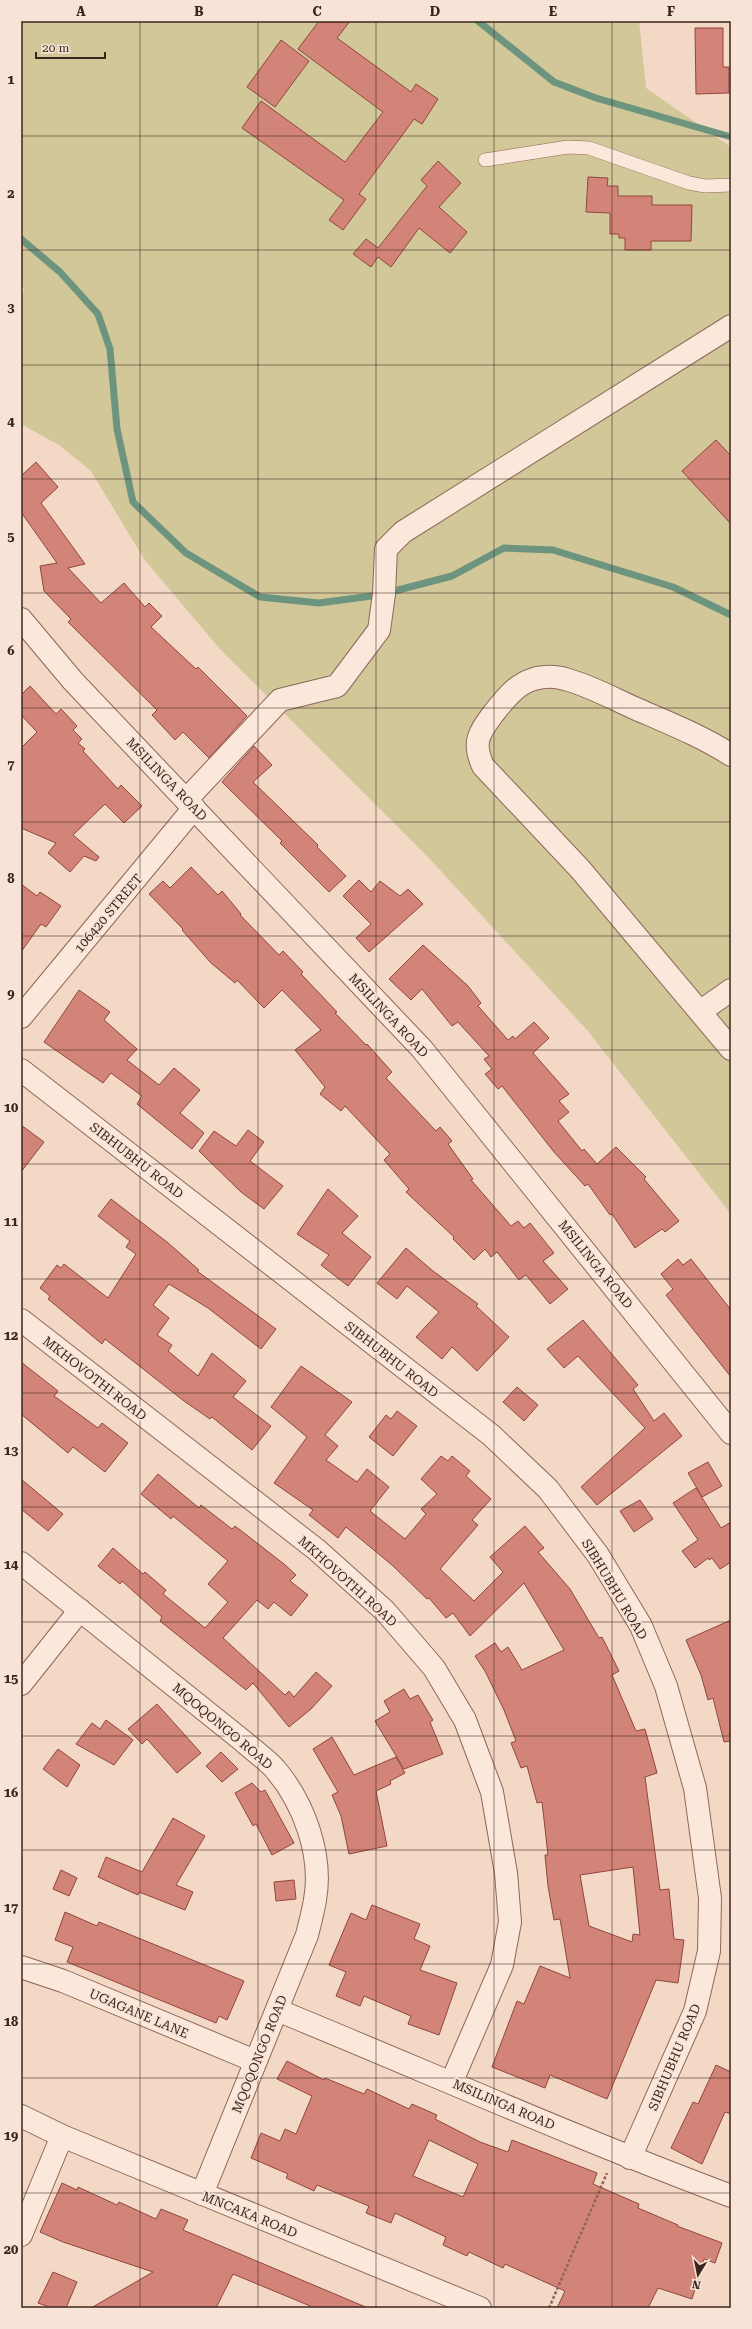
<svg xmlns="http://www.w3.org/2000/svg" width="752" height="2329" viewBox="0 0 752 2329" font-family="'Roboto Serif',serif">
  <rect width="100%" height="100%" fill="#f2d8c5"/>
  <polygon fill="#d1c798" points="21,21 639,21 646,88 731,147 731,1214 587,1030 428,857 219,648 144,559 91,471 59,445 21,424 21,301 24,290 21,281"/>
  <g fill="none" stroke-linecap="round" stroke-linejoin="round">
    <g stroke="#6d947f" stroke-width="7">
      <polyline points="478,21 554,82 596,98 731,137"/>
      <polyline points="21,239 60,272 98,314 110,349 117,429 133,502 186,553 260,597 319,603 379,595 452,576 504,548 553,550 673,587 731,615"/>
    </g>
  </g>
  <g fill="#d38479" stroke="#90463d" fill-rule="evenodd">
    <polygon points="319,21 350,21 337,38 411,92 416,84 438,99 422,124 414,119 359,194 366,199 343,230 329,220 344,200 242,128 261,101 345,162 383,112 298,49"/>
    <polygon points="695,28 723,28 723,67 729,67 729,93 696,94"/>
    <polygon points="281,40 309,61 275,107 247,87"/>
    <polygon points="438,161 461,183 439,207 467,232 450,253 419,228 391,267 378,257 371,267 353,254 366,239 378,248 427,186 421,180"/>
    <polygon points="588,177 608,178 607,186 618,186 618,196 652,196 652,205 692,205 691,241 651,241 651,250 625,250 625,238 619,238 619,234 610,234 610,213 586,212"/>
    <polygon points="716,440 731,456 731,524 682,471"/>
    <polygon points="36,462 58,487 41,503 85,564 68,568 101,603 124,583 145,607 149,603 162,616 151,627 196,669 198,667 247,716 209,758 183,732 175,740 152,715 157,710 68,622 71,619 44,591 40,566 57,563 21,512 21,476"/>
    <polygon points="30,686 56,714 61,709 77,726 73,730 82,739 78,743 85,749 83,751 118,789 121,785 142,806 124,823 105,804 73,835 99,857 96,861 84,856 70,872 48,853 56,843 21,828 21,748 37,732 21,715 21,695"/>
    <polygon points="254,746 272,765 253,782 318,845 317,847 346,876 329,892 280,843 282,841 222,782"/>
    <polygon points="191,867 218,895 222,891 241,914 240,915 279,955 283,951 303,972 301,974 337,1012 335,1013 366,1045 367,1044 392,1072 386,1078 436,1131 440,1127 452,1141 448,1144 473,1179 471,1180 511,1226 518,1221 524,1228 530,1223 554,1253 543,1261 568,1289 550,1304 526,1275 519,1280 497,1252 491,1257 485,1249 474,1260 453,1239 454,1237 406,1192 409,1189 384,1160 390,1154 345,1106 341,1111 320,1094 325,1087 295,1050 321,1030 282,990 264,1008 237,980 235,983 211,963 182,930 183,929 149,894 163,881 170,888"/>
    <polygon points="359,880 371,892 380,881 400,896 408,889 423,904 369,952 356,938 371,924 343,896"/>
    <polygon points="21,884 37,896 40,892 61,906 46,927 41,924 21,952"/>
    <polygon points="423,945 468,986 481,1003 478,1006 508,1040 513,1036 515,1039 534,1022 549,1038 533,1053 569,1094 559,1101 569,1112 558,1121 582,1151 584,1149 597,1164 616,1147 646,1177 644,1179 679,1221 665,1232 662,1229 635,1248 612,1214 610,1215 588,1184 585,1186 554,1152 502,1086 498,1089 485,1074 492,1069 484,1059 489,1056 458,1022 452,1026 422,989 411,1000 389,979"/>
    <polygon points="79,990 110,1012 104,1020 137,1049 127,1060 159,1085 174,1068 200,1090 180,1113 204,1133 192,1149 137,1104 142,1096 111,1073 103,1083 44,1042"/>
    <polygon points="21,1125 44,1142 21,1172"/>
    <polygon points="248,1130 264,1142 250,1161 283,1186 264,1209 241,1192 199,1151 214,1131 236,1146"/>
    <polygon points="328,1189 358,1216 342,1233 371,1257 348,1286 321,1265 329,1255 297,1234"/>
    <polygon points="111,1199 167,1242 199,1270 197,1271 276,1329 261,1349 208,1308 169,1284 153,1305 169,1318 157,1335 172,1345 168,1351 198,1376 212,1353 246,1381 233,1397 271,1426 252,1450 212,1417 210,1419 184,1401 105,1339 102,1344 48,1299 50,1296 40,1288 57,1265 61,1268 64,1264 108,1298 136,1254 126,1247 130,1241 98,1216"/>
    <polygon points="406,1248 433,1271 478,1304 476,1306 509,1337 477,1371 452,1347 442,1359 416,1337 439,1312 407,1286 397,1299 377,1283"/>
    <polygon points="678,1259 683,1265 691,1259 731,1310 731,1377 666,1295 673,1289 661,1274"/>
    <polygon points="583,1320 638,1385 633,1389 654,1421 664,1413 682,1436 597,1505 581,1487 645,1428 578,1356 564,1368 547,1349"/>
    <polygon points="21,1362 58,1391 54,1396 98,1428 102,1423 128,1443 105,1472 73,1447 68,1453 21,1414"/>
    <path d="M301,1366L352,1402L325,1435L338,1446L326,1460L357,1482L367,1469L389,1487L370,1511L405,1539L426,1514L421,1509L437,1494L421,1479L441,1456L448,1461L452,1456L470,1471L466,1476L491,1499L472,1520L478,1525L440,1569L474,1601L503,1572L490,1557L525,1526L544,1548L538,1552L570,1589L599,1638L602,1637L619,1671L612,1675L636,1731L645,1729L657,1773L645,1777L660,1890L669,1889L674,1939L684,1940L678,1983L656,1980L607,2099L550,2075L545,2088L492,2067L517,2001L524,2004L540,1966L570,1978L560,1919L554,1920L548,1886L545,1855H548L542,1802L537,1803L527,1766L521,1768L511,1743L516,1741L504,1710L485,1671L475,1656L495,1643L501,1652L508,1647L522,1670L564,1650L524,1583L470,1636L453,1613L446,1618L429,1598L427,1599L392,1565L346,1527L338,1538L309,1515L313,1510L274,1483L307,1437L271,1407ZM633,1867L640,1935L633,1934L632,1942L589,1926L580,1875Z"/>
    <polygon points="517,1387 538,1405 524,1421 503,1402"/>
    <polygon points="397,1411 417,1426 393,1456 369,1437 386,1415 391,1419"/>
    <polygon points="708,1462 722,1486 702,1497 688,1473"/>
    <polygon points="158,1474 199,1508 201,1505 232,1529 235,1526 284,1564 296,1575 290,1581 308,1595 291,1616 274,1602 268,1609 257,1600 223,1638 285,1695 289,1691 294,1697 316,1672 332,1686 311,1709 289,1727 253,1683 246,1690 160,1621 162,1617 122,1581 120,1584 98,1566 113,1548 143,1574 145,1572 166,1590 163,1594 205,1628 228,1602 208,1584 228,1561 173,1516 171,1519 141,1494"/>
    <polygon points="21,1479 63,1514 48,1531 21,1509"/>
    <polygon points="696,1488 721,1528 731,1522 731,1562 720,1569 712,1558 709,1560 708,1558 695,1568 682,1551 698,1540 673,1503"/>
    <polygon points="640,1500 653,1519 634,1532 620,1511"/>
    <polygon points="731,1620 731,1741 724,1742 713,1698 708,1700 701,1675 686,1640"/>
    <polygon points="404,1689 410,1699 418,1695 433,1720 430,1722 443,1754 404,1769 375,1721 390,1712 384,1701"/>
    <polygon points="157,1704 201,1753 177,1773 147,1739 142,1744 128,1729"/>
    <polygon points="106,1720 133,1740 114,1765 76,1744 92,1723 100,1729"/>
    <polygon points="332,1737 354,1775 396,1757 405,1773 390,1781 391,1784 376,1791 387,1846 349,1854 341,1816 332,1795 338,1792 313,1749"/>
    <polygon points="58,1749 80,1765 67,1787 43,1769"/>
    <polygon points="221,1752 238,1769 222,1782 206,1766"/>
    <polygon points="252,1783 261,1792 265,1790 294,1843 272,1855 256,1824 253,1826 235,1793"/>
    <polygon points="173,1818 205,1836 176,1885 193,1892 185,1910 139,1892 138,1895 98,1877 106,1857 142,1872"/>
    <polygon points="61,1870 77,1878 69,1896 53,1889"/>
    <polygon points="294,1880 296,1899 276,1901 274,1882"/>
    <polygon points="372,1905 420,1924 414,1939 430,1946 420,1970 457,1983 439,2035 408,2024 411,2016 364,1996 360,2006 336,1996 346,1972 329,1965 351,1913 366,1920"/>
    <polygon points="65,1912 97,1926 99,1922 244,1981 227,2020 219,2016 216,2023 67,1962 73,1947 55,1940"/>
    <path d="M287,2061L324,2080L325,2078L364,2094L367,2089L409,2109L412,2104L437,2115L435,2119L480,2142L508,2152L512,2140L597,2173L593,2184L639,2204L638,2208L678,2225L677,2226L722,2243L715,2263L704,2259L692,2299L658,2288L648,2308H557L565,2291L505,2264L503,2268L469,2252L467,2256L443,2245L446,2237L395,2213L391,2223L366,2213L369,2206L317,2185L314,2191L286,2178L288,2174L251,2158L261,2133L280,2141L285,2129L296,2134L312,2096L277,2079ZM429,2140L478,2164L463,2197L413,2176Z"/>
    <polygon points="716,2065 731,2072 731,2114 725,2112 702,2164 671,2148 693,2102 698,2104"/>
    <polygon points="62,2183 77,2190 78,2187 117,2205 119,2202 156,2219 161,2209 188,2220 183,2230 368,2308 315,2308 233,2274 216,2308 91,2308 153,2272 63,2242 40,2232"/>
    <polygon points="53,2272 77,2282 66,2308 52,2308 38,2303"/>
  </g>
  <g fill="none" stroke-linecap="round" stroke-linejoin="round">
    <defs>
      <polyline id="lane" points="485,160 568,147 589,148 689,183 705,186 731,185"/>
      <g id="street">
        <polyline points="21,619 73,681 422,1049 731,1433"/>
        <path d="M731,755C700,735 666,722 632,707C610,697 588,685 565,679C556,676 543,676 534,679C516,684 505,699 493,714C479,733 472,742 483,766L580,869L731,1049"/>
        <polyline points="186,800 280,700 337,686 379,630 384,594 386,549 403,532 731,326"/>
        <polyline points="701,1011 731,990"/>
        <polyline points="21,1017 194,808"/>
        <polyline points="21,1070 491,1435 548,1489 598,1555 641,1626 666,1686 695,1788 710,1898 709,1951 695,2011 630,2158"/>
        <polyline points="21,1320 317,1550 385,1611 434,1668 465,1720 492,1792 506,1873 510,1922 502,1965 452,2081"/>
        <path d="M21,1563L243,1741C253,1750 266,1759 275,1769C304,1803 323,1855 315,1900C313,1912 310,1923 307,1935L202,2194"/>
        <polyline points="21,1684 80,1610"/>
        <polyline points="21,1967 63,1981 255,2061"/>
        <path d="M277,2010C428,2072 578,2139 731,2196"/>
        <polyline points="21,2116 62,2136 480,2308"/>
        <polyline points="21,2235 62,2136"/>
      </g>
    </defs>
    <use href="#lane" stroke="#8f6659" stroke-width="14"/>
    <use href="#street" stroke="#8f6659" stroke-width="24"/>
    <polyline stroke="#8f6659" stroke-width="2.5" stroke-dasharray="3 2" stroke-linecap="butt" points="549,2308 607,2173"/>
    <use href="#lane" stroke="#fbe8da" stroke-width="13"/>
    <use href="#street" stroke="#fbe8da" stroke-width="22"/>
  </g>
  <path fill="none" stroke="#3e241e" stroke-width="1" stroke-opacity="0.55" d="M140,21V2308M258,21V2308M376,21V2308M494,21V2308M612,21V2308M21,136H731M21,250H731M21,365H731M21,479H731M21,593H731M21,708H731M21,822H731M21,936H731M21,1050H731M21,1164H731M21,1279H731M21,1393H731M21,1507H731M21,1622H731M21,1736H731M21,1850H731M21,1964H731M21,2078H731M21,2193H731"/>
  <g text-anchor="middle" stroke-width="3.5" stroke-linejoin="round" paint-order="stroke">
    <g font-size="13" fill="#3e241e" stroke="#f8e4d6">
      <text transform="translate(167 779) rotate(46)" y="5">MSILINGA ROAD</text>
      <text transform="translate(108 913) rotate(-50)" y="5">106420 STREET</text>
      <text transform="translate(389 1015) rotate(47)" y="5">MSILINGA ROAD</text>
      <text transform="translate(137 1160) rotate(38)" y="5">SIBHUBHU ROAD</text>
      <text transform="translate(596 1264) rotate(51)" y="5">MSILINGA ROAD</text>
      <text transform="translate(392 1359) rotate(38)" y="5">SIBHUBHU ROAD</text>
      <text transform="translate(95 1378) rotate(38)" y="5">MKHOVOTHI ROAD</text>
      <text transform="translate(348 1581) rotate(42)" y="5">MKHOVOTHI ROAD</text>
      <text transform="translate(615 1589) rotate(59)" y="5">SIBHUBHU ROAD</text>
      <text transform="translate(223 1726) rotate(40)" y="5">MQOQONGO ROAD</text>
      <text transform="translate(139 2013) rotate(23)" y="5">UGAGANE LANE</text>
      <text transform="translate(259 2054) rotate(-68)" y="5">MQOQONGO ROAD</text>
      <text transform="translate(674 2057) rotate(-67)" y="5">SIBHUBHU ROAD</text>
      <text transform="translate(504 2104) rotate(23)" y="5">MSILINGA ROAD</text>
      <text transform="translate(250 2214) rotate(22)" y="5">MNCAKA ROAD</text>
    </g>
  </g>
  <rect width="752" height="2329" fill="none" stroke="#f8e4d6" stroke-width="44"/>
  <g transform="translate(698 2275) rotate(190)" stroke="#f8e4d6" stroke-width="3" paint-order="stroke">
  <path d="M0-3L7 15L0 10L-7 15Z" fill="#3e241e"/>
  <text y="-6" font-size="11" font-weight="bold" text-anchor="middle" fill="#3e241e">N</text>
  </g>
  <path d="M36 52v6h69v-6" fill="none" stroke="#3e241e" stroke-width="2"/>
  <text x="42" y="52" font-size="12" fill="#3e241e" stroke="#f8e4d6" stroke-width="3" paint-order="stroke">20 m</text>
  <rect x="22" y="22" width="708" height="2285" fill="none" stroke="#3e241e" stroke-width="1.5"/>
  <g font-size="13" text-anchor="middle" font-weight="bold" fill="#3e241e">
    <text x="81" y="16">A</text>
    <text x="199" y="16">B</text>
    <text x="317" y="16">C</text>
    <text x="435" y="16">D</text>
    <text x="553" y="16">E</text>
    <text x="671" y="16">F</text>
    <text x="11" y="84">1</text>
    <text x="11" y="198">2</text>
    <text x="11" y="312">3</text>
    <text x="11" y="426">4</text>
    <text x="11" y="541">5</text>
    <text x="11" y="655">6</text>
    <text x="11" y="769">7</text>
    <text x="11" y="883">8</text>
    <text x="11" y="998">9</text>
    <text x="11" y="1112">10</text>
    <text x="11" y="1226">11</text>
    <text x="11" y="1340">12</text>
    <text x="11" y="1455">13</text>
    <text x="11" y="1569">14</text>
    <text x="11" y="1683">15</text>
    <text x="11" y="1797">16</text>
    <text x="11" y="1912">17</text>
    <text x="11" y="2026">18</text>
    <text x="11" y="2140">19</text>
    <text x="11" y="2254">20</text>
  </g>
</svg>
